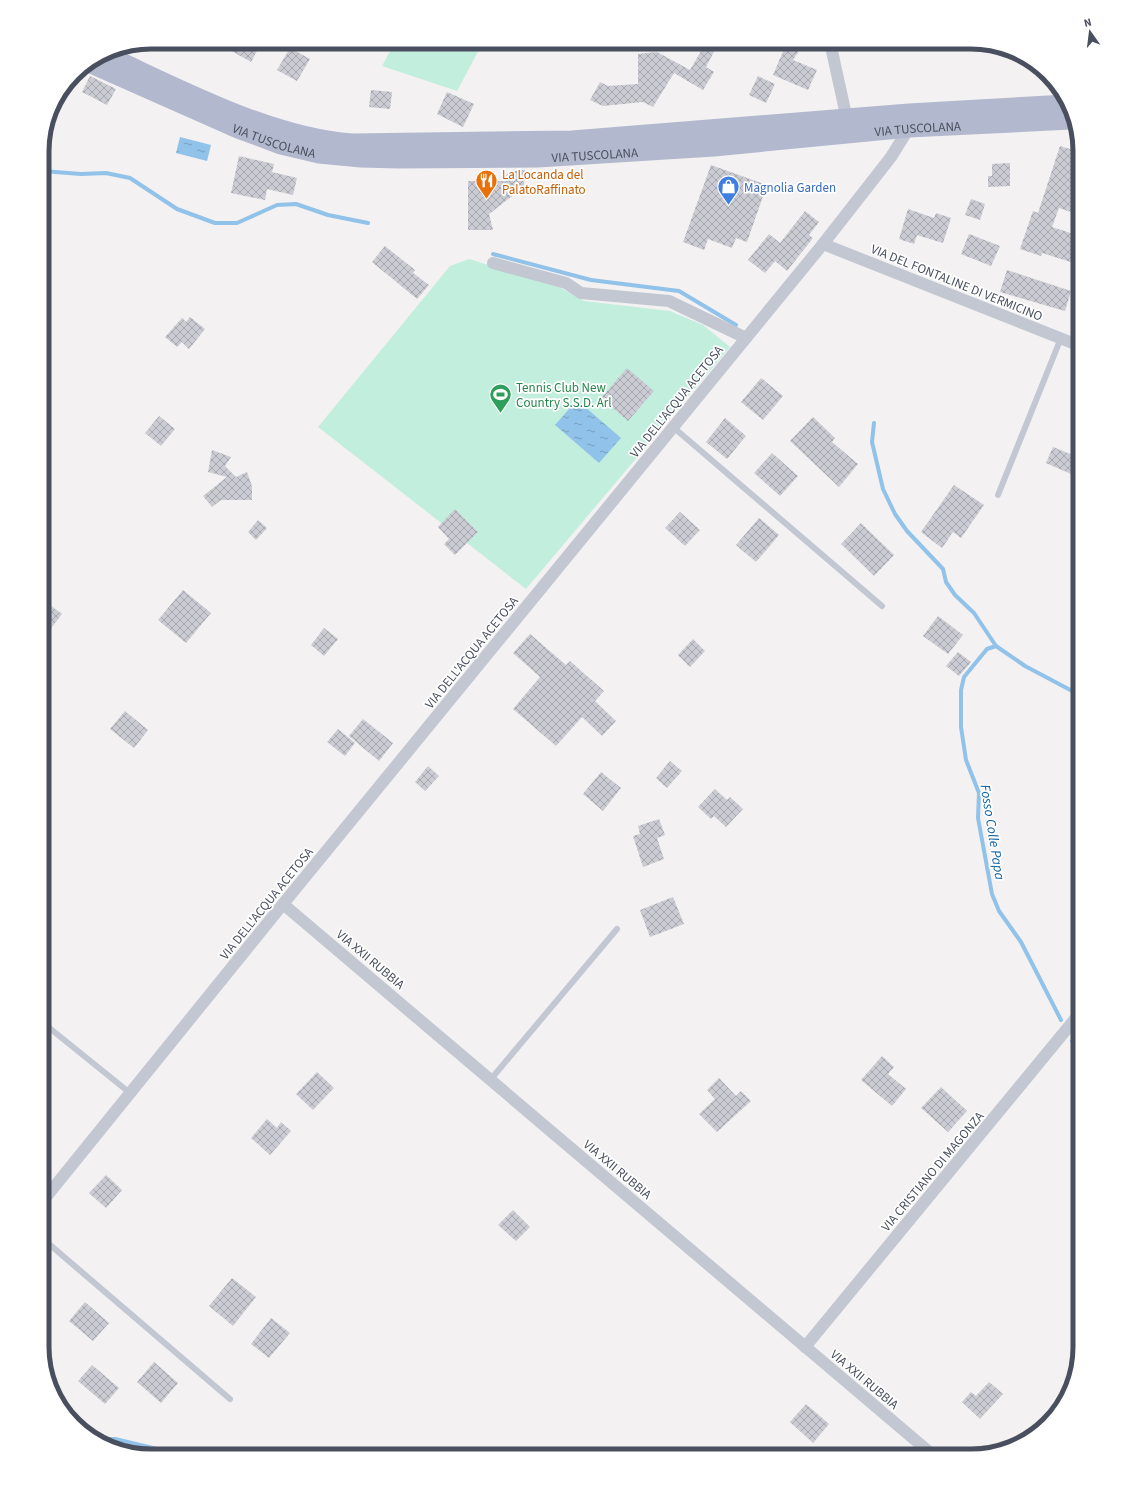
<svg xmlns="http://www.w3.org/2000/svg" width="1122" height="1498" viewBox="0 0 1122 1498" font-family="'Source Sans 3',sans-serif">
  <defs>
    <pattern id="water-ripples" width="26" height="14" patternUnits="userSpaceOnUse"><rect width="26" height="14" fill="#91c2e9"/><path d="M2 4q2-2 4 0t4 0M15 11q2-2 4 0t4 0" fill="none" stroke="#78a0c0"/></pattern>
    <pattern id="building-cross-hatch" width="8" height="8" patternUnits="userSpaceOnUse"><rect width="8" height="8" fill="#cbccd3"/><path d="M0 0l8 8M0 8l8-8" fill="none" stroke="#a7a8ae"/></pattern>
  </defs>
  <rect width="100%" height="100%" fill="#f3f1f1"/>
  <g fill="#c2eedd">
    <polygon points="395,42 483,42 457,91 382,66"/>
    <polygon points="469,259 559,287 584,301 670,311 703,325 730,347 526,589 318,427 450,266"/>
    <polygon points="102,1443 171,1456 151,1456"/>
  </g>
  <g fill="url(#water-ripples)">
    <polygon points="180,137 211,145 207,161 176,153"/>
    <polygon points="577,400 621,438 599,463 555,425"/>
  </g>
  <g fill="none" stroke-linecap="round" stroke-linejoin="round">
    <g stroke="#91c2e9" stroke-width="4">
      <polyline points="42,171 81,174 106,173 130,178 177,209 215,223 237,223 277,205 296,204 328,215 368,223"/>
      <polyline points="493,254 591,280 679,291 736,325"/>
      <polyline points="874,423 872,442 883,489 895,514 907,531 943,569 946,582 955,595 974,613 996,646 1025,666 1076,693 1080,692"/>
      <polyline points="996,646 987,649 964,677 961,690 961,727 966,760 979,793 978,818 992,894 999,911 1021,942 1061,1020"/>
      <polyline points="1072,1041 1075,1047 1075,1065 1080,1081"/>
      <polyline points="94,1439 115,1439 157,1449 203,1456"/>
    </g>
  </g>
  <g fill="url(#building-cross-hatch)">
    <polygon points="216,42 262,42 251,62"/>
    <polygon points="701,42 719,42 706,67 714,72 703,90 674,73 653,107 643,102 603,106 590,100 600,82 608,86 638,84 638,54 657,52 690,70 701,51 697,49"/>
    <polygon points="787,42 805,42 793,60 817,70 808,90 773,75"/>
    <polygon points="290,48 310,59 297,81 277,70"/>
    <polygon points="90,76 116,89 107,105 82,92"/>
    <polygon points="758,76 775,84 766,103 749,95"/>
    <polygon points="371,90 392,92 390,109 369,107"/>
    <polygon points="447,92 474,104 463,127 437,114"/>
    <polygon points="1060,146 1080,152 1080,215 1059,208 1052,227 1080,236 1080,265 1042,253 1041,256 1020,249 1033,211 1038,213"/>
    <polygon points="239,156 274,164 272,172 297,178 293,195 267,189 265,200 231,193"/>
    <polygon points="1010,163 1010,186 988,187 988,176 992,176 992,164"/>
    <polygon points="711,165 767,185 747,242 736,238 732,248 708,239 704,250 683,242"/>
    <polygon points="525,170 524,187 489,214 493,230 468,230 468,181 503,181 508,172"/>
    <polygon points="971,199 985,204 980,220 965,215"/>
    <polygon points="908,209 934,218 936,213 951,218 943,243 917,235 914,244 899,239"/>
    <polygon points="805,211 819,222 809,235 813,238 787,271 775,261 765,273 748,260 769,234 780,243"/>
    <polygon points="969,234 1000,246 991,266 961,254"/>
    <polygon points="385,246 415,270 413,273 429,285 417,299 372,262"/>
    <polygon points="1007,270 1071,291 1065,311 1000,292"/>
    <polygon points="190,317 205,329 189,349 182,342 177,347 165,337 182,318 186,322"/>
    <polygon points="627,368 654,391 628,421 601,398"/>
    <polygon points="761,378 783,396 763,420 741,402"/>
    <polygon points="159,416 175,429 161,446 145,433"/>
    <polygon points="813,417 835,438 832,442 858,464 839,487 790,441"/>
    <polygon points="725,418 746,436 727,459 706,442"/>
    <polygon points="1053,447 1080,458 1080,478 1046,463"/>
    <polygon points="212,450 231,457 225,466 236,477 247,472 252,486 252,500 221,500 212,507 203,496 227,477 208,472"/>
    <polygon points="772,453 798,476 780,496 754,473"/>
    <polygon points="954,485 984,505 961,538 953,532 942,548 921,532"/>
    <polygon points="455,509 478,532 455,555 444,544 449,539 438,527"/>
    <polygon points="680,512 700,530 685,546 665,528"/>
    <polygon points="759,518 779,535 756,562 736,545"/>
    <polygon points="258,520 267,528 256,540 248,532"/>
    <polygon points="861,523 894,555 874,576 841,544"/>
    <polygon points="183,590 211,613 186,643 158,620"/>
    <polygon points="42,599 62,614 42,640"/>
    <polygon points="938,616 963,635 948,654 923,636"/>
    <polygon points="324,628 338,639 324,656 311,645"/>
    <polygon points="530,634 566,665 570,661 604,691 595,701 616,721 602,736 582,717 556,746 513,709 540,677 513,653"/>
    <polygon points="693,639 705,651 690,667 678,655"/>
    <polygon points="958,652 971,662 959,676 946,666"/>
    <polygon points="125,711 148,730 134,748 110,729"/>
    <polygon points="363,719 393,743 379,761 349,736"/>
    <polygon points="338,729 355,743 345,756 327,742"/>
    <polygon points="670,761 682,771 667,788 656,778"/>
    <polygon points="428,766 439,776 425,791 415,782"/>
    <polygon points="601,772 621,788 603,811 583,794"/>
    <polygon points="715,789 727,800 730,797 743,809 726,827 714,816 711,819 698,807"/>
    <polygon points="659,819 665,835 657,838 664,859 643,867 633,836 640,834 638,826"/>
    <polygon points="673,897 684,924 650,937 640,910"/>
    <polygon points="882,1056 894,1067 888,1074 906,1089 892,1106 861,1080"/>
    <polygon points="317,1072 334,1088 313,1110 296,1094"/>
    <polygon points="719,1078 736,1096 741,1091 751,1101 717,1132 699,1114 715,1099 707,1090"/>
    <polygon points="941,1087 967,1111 948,1132 921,1108"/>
    <polygon points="267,1119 277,1128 281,1122 291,1131 270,1155 251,1138"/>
    <polygon points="106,1175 122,1190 106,1208 89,1193"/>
    <polygon points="513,1210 530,1227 516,1241 498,1225"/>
    <polygon points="232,1278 256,1297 233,1326 209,1306"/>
    <polygon points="85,1302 109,1323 93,1341 69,1321"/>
    <polygon points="271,1318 290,1333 269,1358 251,1344"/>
    <polygon points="154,1362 178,1383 161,1403 137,1382"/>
    <polygon points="92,1365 119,1388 105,1404 78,1381"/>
    <polygon points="989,1382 1003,1394 980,1419 962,1402 971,1392 976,1396"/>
    <polygon points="806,1404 829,1424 813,1443 790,1422"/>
  </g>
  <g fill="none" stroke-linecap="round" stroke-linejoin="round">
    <g stroke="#c2c7d2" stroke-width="6">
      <polyline points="673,427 882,606"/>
      <polyline points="998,495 1061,338"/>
      <polyline points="42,1022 130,1093"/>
      <polyline points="491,1079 617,929"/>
      <polyline points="42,1238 230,1399"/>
    </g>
    <g stroke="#c2c7d2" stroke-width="12">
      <polyline points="830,42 848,124"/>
      <polyline points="823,244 1080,346"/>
      <polyline points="493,263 566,283 581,293 669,301 746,338"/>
      <polyline points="283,904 934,1456"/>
      <polyline points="42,1202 283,904 823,244 891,157 909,128 909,124"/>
      <polyline points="805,1347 1080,1013"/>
    </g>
    <g stroke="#b2b9ce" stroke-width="19">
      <path d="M104,54C179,88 269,137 352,143L572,140L909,113L1066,104"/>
      <path id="s1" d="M89,63L238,129L281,145L319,154L361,158L399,159L538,158L714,147L909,128L1071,120"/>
    </g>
  </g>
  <defs>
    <symbol id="restaurant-pin" viewBox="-11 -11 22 30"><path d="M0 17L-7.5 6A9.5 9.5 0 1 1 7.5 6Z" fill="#e8710a" stroke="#fff"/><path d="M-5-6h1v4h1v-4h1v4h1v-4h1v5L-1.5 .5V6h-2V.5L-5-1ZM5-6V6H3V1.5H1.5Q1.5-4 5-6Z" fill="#fff"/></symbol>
    <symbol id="shop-pin" viewBox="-11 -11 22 30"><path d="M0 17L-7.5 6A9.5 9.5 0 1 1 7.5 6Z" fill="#3f7fe0" stroke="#fff"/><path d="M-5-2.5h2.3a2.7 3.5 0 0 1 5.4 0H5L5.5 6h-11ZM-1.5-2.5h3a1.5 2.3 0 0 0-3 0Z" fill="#fff"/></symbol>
    <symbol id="stadium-pin" viewBox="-11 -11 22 30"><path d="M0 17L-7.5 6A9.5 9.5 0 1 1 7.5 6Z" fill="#2e9e5b" stroke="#fff"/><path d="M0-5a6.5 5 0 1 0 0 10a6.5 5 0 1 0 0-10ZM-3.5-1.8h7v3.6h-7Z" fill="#fff"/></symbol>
  </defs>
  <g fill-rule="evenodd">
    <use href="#restaurant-pin" x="474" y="168" width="25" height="34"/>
    <use href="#shop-pin" x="716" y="174" width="25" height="34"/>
    <use href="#stadium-pin" x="488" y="382" width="25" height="34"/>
  </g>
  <g text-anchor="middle" stroke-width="3.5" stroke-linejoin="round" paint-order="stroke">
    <g font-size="13" fill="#494f5e" stroke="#fff">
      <text dy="5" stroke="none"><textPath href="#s1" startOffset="848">VIA TUSCOLANA</textPath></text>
      <text dy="5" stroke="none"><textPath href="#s1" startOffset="201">VIA TUSCOLANA</textPath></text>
      <text dy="5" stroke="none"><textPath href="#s1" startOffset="524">VIA TUSCOLANA</textPath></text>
      <text transform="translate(957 282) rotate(22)" y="5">VIA DEL FONTALINE DI VERMICINO</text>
      <text transform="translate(676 401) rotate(-51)" y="5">VIA DELL'ACQUA ACETOSA</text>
      <text transform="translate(471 652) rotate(-51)" y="5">VIA DELL'ACQUA ACETOSA</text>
      <text transform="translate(266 903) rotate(-51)" y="5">VIA DELL'ACQUA ACETOSA</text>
      <text transform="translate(371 959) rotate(40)" y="5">VIA XXII RUBBIA</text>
      <text transform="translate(618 1169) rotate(40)" y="5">VIA XXII RUBBIA</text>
      <text transform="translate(932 1171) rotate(-50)" y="5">VIA CRISTIANO DI MAGONZA</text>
      <text transform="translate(865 1379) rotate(40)" y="5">VIA XXII RUBBIA</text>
    </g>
    <g font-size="13" fill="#c56008" stroke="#fff" text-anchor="start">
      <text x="502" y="179">La Locanda del<tspan x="502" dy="15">PalatoRaffinato</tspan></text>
    </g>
    <g font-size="13" fill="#366cbe" stroke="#fff" text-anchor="start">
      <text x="744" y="192">Magnolia Garden</text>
    </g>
    <g font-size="13" fill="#27864d" stroke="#fff" text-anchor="start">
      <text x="516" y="392">Tennis Club New<tspan x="516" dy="15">Country S.S.D. Arl</tspan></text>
    </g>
    <g font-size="14" font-style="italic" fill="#1265a8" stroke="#fff">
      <text transform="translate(993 832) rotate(81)" y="5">Fosso Colle Papa</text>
    </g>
  </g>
  <path d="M0 0H1122V1498H0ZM151 49H971A102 102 0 0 1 1073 151V1347A102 102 0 0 1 971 1449H151A102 102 0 0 1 49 1347V151A102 102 0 0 1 151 49Z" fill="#fff" fill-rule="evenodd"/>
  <path fill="none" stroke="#494f5e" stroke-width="5" d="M151 49H971A102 102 0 0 1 1073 151V1347A102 102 0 0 1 971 1449H151A102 102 0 0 1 49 1347V151A102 102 0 0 1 151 49Z"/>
  <g transform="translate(1090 32) rotate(346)" stroke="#ffffff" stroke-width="3" paint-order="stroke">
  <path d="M0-3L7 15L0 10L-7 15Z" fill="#494f5e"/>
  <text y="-6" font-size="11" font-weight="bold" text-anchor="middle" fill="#494f5e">N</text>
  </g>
</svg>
